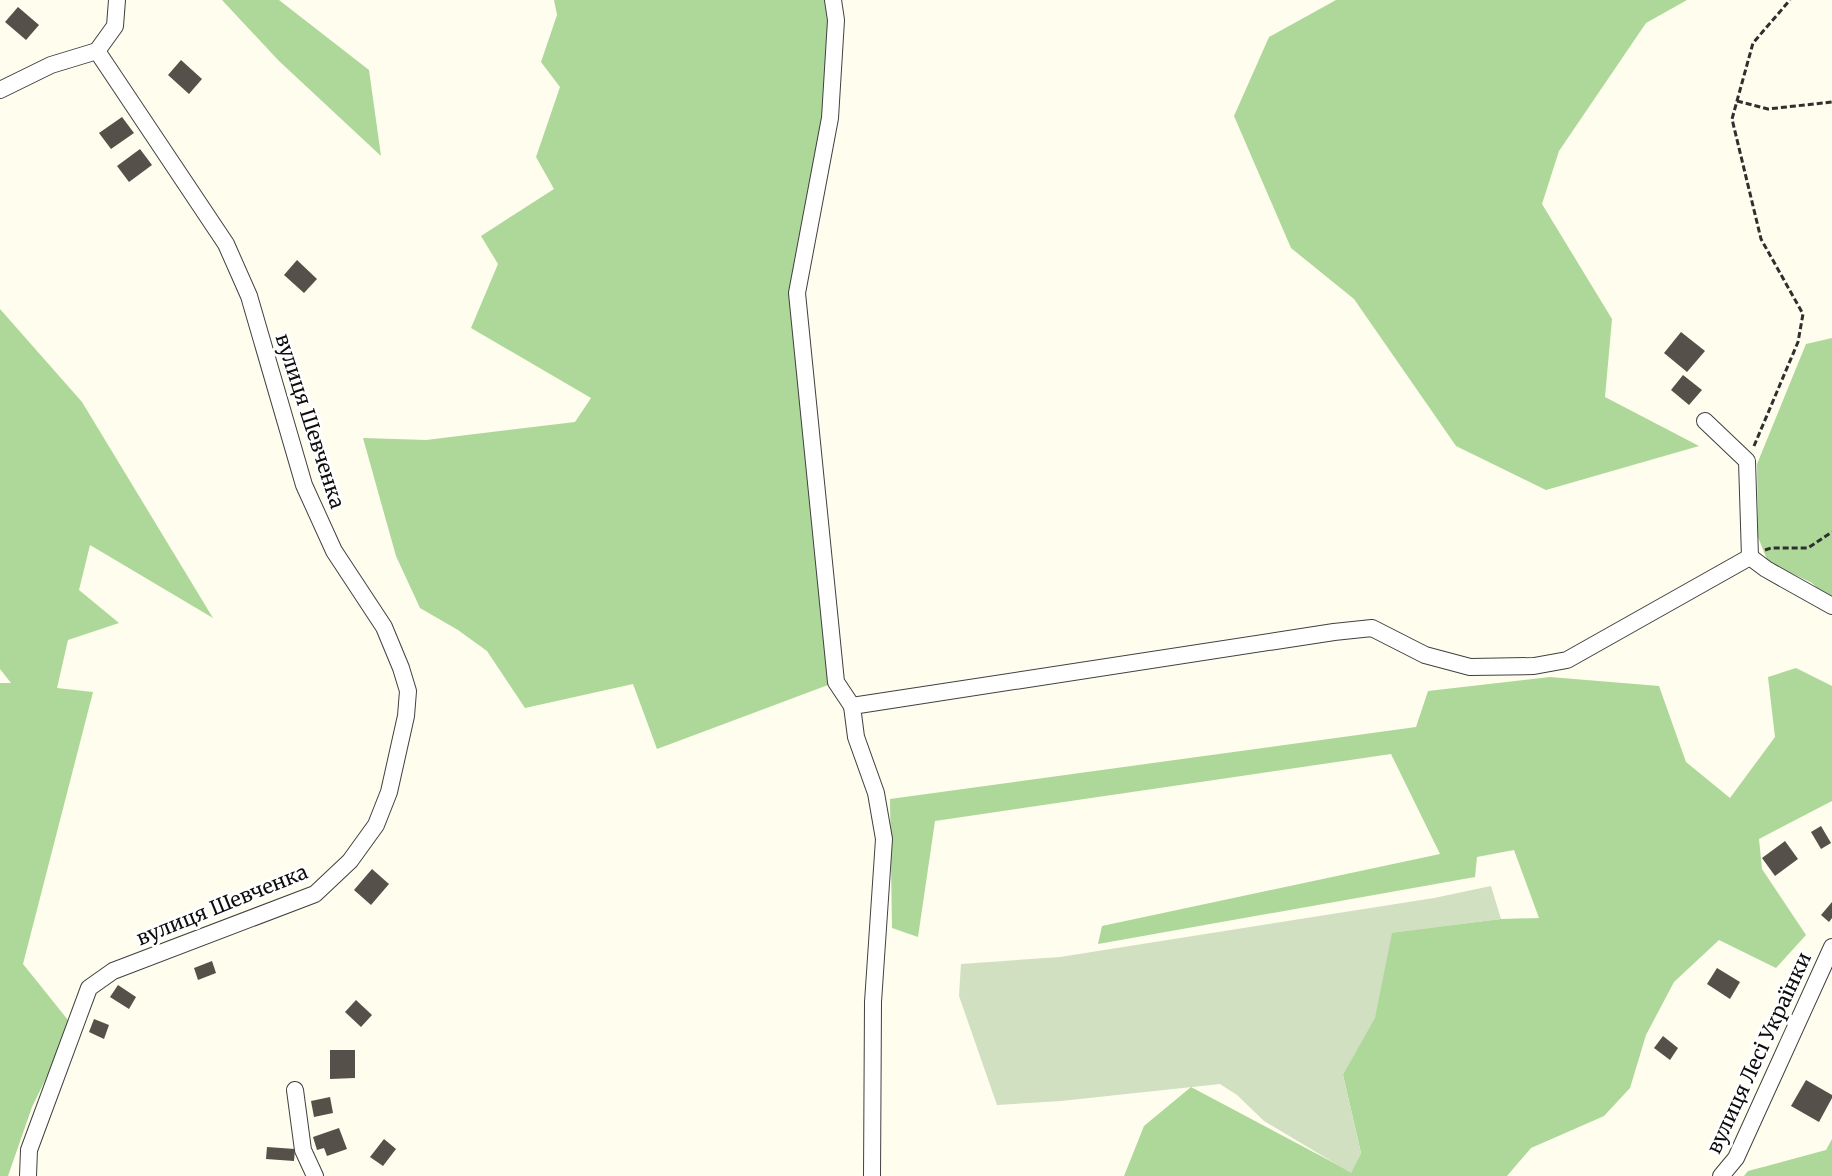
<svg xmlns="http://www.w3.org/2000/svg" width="1832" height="1176" viewBox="0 0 1832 1176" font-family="Merriweather,serif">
  <rect width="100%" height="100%" fill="#fefdee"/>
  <g fill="#add899">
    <polygon points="222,0 279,0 369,70 381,156 279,61"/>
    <polygon points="554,0 833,0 836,20 797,293 836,682 657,749 633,684 525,708 487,651 458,630 420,608 396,556 363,438 426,440 575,422 591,398 471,328 498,264 481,236 554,189 536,157 560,87 541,62 557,15"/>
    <polygon points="1336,0 1687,0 1646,23 1559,151 1542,204 1612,319 1605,397 1699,446 1546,490 1456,446 1354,299 1291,248 1234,116 1269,37"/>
    <polygon points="0,309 82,402 213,618 90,545 79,590 119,623 68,640 57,688 93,692 23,964 72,1025 32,1107 8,1176 0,1176 0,683 11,683 0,669"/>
    <polygon points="1832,338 1832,603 1812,583 1768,562 1758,537 1757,464 1806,344"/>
    <polygon points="1796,668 1832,686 1832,801 1759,839 1762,869 1806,935 1776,968 1719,940 1674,982 1646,1035 1630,1088 1604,1116 1531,1148 1507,1176 1124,1176 1144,1126 1191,1087 1351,1172 1361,1153 1343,1075 1392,932 1501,919 1539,918 1514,850 1477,857 1475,877 1098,944 1102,926 1440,854 1391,754 935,821 918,937 892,928 890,799 1416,727 1428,691 1550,677 1659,686 1686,762 1730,798 1775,737 1768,677"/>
    <polygon points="1832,1139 1832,1176 1744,1176 1748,1171 1826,1150"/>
  </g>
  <polygon fill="#d1e0c0" points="1491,886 1501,919 1392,933 1375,1018 1343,1075 1361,1153 1351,1173 1264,1121 1237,1095 1220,1084 1061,1101 997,1105 959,996 961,964 1060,957 1434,898"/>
  <g fill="#56504a">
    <polygon points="18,7 39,25 26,40 5,22"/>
    <polygon points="181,60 202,79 189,94 168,75"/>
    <polygon points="122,117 134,133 111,149 99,133"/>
    <polygon points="140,149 152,165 129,182 117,166"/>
    <polygon points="297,260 317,279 304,293 284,275"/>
    <polygon points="1681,332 1705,351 1687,372 1664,353"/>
    <polygon points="1683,375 1702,390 1689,405 1671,390"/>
    <polygon points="1821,826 1831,843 1821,849 1811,832"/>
    <polygon points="1785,841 1798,859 1775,876 1762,858"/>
    <polygon points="372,869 389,884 371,905 354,890"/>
    <polygon points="1832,902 1832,918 1829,922 1821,915"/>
    <polygon points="212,961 216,973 198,980 194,968"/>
    <polygon points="1717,968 1740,982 1730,999 1707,984"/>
    <polygon points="118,985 136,997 129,1009 110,997"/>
    <polygon points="356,1000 372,1015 361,1027 345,1012"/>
    <polygon points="94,1019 109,1025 104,1039 89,1032"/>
    <polygon points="1663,1036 1678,1048 1670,1060 1654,1048"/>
    <polygon points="330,1050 355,1050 355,1078 330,1079"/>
    <polygon points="1806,1080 1832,1095 1832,1098 1819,1122 1791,1106"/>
    <polygon points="330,1097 333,1113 314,1117 311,1101"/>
    <polygon points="339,1128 347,1149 327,1156 324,1148 317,1150 313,1137"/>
    <polygon points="384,1139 396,1149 383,1166 370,1157"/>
    <polygon points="267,1147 295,1149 294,1161 266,1159"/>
  </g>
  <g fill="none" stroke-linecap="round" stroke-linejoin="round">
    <defs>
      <g id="minor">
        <polyline points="833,0 836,20 830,118 797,293 836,682 852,706"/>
        <polyline points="97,51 115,26 117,0"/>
        <polyline points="0,90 51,65 97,51 226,244 249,296 304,485 334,551 384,627 401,668 408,691 406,716 389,792 376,825 350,861 315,894 113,971 89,988 29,1150 28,1176"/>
        <polyline points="1705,421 1747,461 1750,557"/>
        <polyline points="295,1090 303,1150 315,1176"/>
        <polyline points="872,1176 873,1002 884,839 876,793 856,737 852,706 1334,632 1372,628 1425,655 1470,667 1534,666 1567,660 1750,557 1766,569 1832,606"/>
        <polyline points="1721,1176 1736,1158 1832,947"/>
      </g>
    </defs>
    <use href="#minor" stroke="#404040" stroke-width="18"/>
    <g stroke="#2f2f2f" stroke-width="3" stroke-dasharray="6 3" stroke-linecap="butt">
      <polyline points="1737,101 1768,109 1832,102"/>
      <polyline points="1754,446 1798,342 1803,314 1761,239 1732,119 1753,43 1790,0"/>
      <polyline points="1765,550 1771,548 1808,548 1832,532"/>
    </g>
    <use href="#minor" stroke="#fff" stroke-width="16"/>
  </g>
  <g text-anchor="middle" stroke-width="6" stroke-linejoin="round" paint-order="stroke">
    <g font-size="20" fill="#0d0d0d" stroke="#fff">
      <text transform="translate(310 421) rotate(72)" y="7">вулиця Шевченка</text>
      <text transform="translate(222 905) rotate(-22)" y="7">вулиця Шевченка</text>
      <text transform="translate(1759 1053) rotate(-65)" y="7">вулиця Лесі Українки</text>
    </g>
  </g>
</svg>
